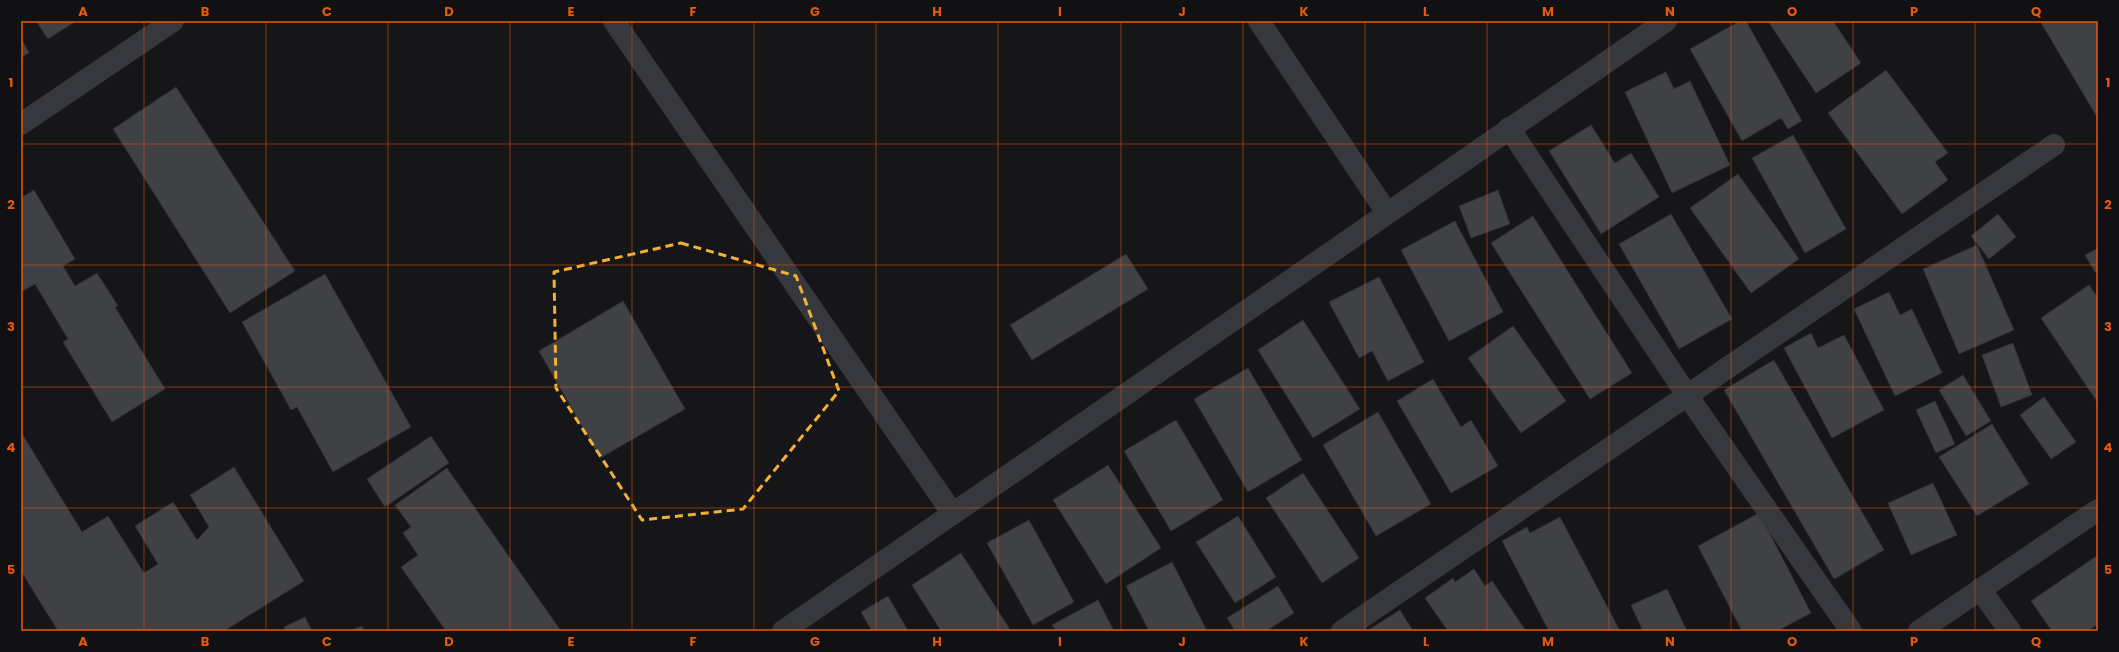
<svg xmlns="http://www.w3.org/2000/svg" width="2119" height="652" viewBox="0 0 2119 652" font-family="Poppins,sans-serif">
  <rect width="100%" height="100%" fill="#161618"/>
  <g fill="#404145" stroke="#303034">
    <polygon points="36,21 76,21 48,39"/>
    <polygon points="1740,21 1746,21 1802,121 1788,129 1781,118 1742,141 1690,49"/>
    <polygon points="1768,21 1833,21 1861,63 1816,93"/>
    <polygon points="2040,21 2098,21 2097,117"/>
    <polygon points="21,38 29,53 21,57"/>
    <polygon points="1886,70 1948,153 1935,162 1948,180 1902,214 1828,113"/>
    <polygon points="1666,72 1674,89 1690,81 1730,165 1672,193 1625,92"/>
    <polygon points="176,87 295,271 230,313 113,129"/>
    <polygon points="1591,125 1615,163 1631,153 1659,197 1601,234 1549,151"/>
    <polygon points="1793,135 1846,229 1805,253 1752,158"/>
    <polygon points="1738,174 1799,259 1751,293 1690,208"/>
    <polygon points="34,190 75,259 63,266 75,286 97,273 118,306 115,307 165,389 112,422 63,342 68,339 35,284 21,292 21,198"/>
    <polygon points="1498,190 1510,224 1471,238 1459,206"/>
    <polygon points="1671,214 1732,319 1679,349 1619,244"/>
    <polygon points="1998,214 2016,237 1989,259 1971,236"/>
    <polygon points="1533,216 1632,373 1590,399 1491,243"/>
    <polygon points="1455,221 1503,312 1449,341 1401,250"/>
    <polygon points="1977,245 2014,330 1959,354 1923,269"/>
    <polygon points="2098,248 2098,270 2095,272 2085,255"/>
    <polygon points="1126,254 1148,289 1032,360 1010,325"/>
    <polygon points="325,274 411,427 333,472 297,407 291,410 242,322"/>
    <polygon points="1379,277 1424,362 1388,381 1372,351 1359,358 1329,302"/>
    <polygon points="2089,285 2098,298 2098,403 2041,318"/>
    <polygon points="1889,292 1900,315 1912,309 1942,373 1895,396 1854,309"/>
    <polygon points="623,301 685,409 600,458 539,351"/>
    <polygon points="1303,320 1360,409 1313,438 1258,350"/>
    <polygon points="1513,326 1566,401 1521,433 1468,358"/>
    <polygon points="1811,333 1818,348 1844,335 1884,410 1832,438 1784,348"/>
    <polygon points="2013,343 2032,395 2001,407 1982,355"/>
    <polygon points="1774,360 1884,550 1834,579 1724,390"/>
    <polygon points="1248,368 1302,460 1248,492 1194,399"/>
    <polygon points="1963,375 1991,421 1966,436 1939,390"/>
    <polygon points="1433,379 1461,427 1471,420 1498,466 1451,493 1397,401"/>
    <polygon points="2044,397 2076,442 2051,459 2020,415"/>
    <polygon points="1935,401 1955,444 1936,453 1916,410"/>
    <polygon points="1378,412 1431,504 1376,536 1323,445"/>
    <polygon points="1176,420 1223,500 1171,531 1124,451"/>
    <polygon points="1992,424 2029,484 1977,516 1939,457"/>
    <polygon points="21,432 82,532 108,516 144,573 158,564 135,526 173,502 197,540 209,527 190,495 234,467 304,581 224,631 58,631 21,571"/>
    <polygon points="431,436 449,463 385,507 367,479"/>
    <polygon points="1108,465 1161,548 1106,584 1053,500"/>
    <polygon points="447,468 561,631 446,631 401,567 418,555 403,533 411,527 395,505"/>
    <polygon points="1303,473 1359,558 1322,583 1266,498"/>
    <polygon points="1933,483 1957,535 1911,555 1888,503"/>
    <polygon points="1759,513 1811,613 1777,631 1742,631 1698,546"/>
    <polygon points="1238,516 1276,577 1235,603 1196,542"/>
    <polygon points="1560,517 1620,631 1549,631 1502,541 1527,527 1530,533"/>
    <polygon points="1029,520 1074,602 1033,625 987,543"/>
    <polygon points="961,553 1011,631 941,631 912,585"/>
    <polygon points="2098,555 2098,624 2088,631 2052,631 2031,601"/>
    <polygon points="1172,562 1207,631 1149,631 1126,586"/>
    <polygon points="1474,569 1485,586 1492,581 1526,631 1448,631 1425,598 1453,578 1455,582"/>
    <polygon points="1278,586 1294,613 1266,631 1235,631 1227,618"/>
    <polygon points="1667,589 1687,631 1643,631 1631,605"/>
    <polygon points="888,596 908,631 872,631 861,612"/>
    <polygon points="1098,600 1114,631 1056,631 1052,625"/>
    <polygon points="1400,610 1413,631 1367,631"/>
    <polygon points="305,617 312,631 286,631 284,627"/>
    <polygon points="362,626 364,631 349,631"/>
  </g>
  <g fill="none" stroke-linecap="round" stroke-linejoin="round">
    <g stroke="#37383d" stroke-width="22">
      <polyline points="614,21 953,514"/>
      <polyline points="1259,21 1387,213"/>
      <polyline points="21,124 173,21"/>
      <polyline points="1509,128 1687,395 1851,631"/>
      <polyline points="1980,589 2010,631"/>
      <polyline points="783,631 1666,21"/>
      <polyline points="1342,631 2054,145"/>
      <polyline points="1919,631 2098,510"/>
    </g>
  </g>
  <path fill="none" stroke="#f2b134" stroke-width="3" stroke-dasharray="8 5" stroke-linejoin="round" d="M681,243L796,276L839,391L743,509L642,520L556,388L554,272Z"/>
  <path fill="none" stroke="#e8590c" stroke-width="1" stroke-opacity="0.55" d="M144,21V631M266,21V631M388,21V631M510,21V631M632,21V631M754,21V631M876,21V631M998,21V631M1121,21V631M1243,21V631M1365,21V631M1487,21V631M1609,21V631M1731,21V631M1853,21V631M1975,21V631M21,144H2098M21,265H2098M21,387H2098M21,508H2098"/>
  <rect width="2119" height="652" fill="none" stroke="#111113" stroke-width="44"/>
  <rect x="22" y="22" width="2075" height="608" fill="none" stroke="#e8590c" stroke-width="1.5"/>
  <g font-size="13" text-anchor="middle" font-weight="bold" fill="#e8590c">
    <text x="83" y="16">A</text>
    <text x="205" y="16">B</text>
    <text x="327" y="16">C</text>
    <text x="449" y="16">D</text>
    <text x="571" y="16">E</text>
    <text x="693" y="16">F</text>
    <text x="815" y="16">G</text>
    <text x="937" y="16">H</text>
    <text x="1060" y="16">I</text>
    <text x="1182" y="16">J</text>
    <text x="1304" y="16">K</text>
    <text x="1426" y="16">L</text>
    <text x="1548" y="16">M</text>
    <text x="1670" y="16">N</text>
    <text x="1792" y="16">O</text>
    <text x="1914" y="16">P</text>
    <text x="2036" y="16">Q</text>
    <text x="11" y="87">1</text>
    <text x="2108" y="87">1</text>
    <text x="11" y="209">2</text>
    <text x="2108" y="209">2</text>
    <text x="11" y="331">3</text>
    <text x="2108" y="331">3</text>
    <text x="11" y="452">4</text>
    <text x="2108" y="452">4</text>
    <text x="11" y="574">5</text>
    <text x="2108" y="574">5</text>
    <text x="83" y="646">A</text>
    <text x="205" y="646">B</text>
    <text x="327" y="646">C</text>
    <text x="449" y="646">D</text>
    <text x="571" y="646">E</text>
    <text x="693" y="646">F</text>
    <text x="815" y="646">G</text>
    <text x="937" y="646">H</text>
    <text x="1060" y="646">I</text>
    <text x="1182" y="646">J</text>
    <text x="1304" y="646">K</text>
    <text x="1426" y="646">L</text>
    <text x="1548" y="646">M</text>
    <text x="1670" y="646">N</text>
    <text x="1792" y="646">O</text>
    <text x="1914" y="646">P</text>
    <text x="2036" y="646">Q</text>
  </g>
</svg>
